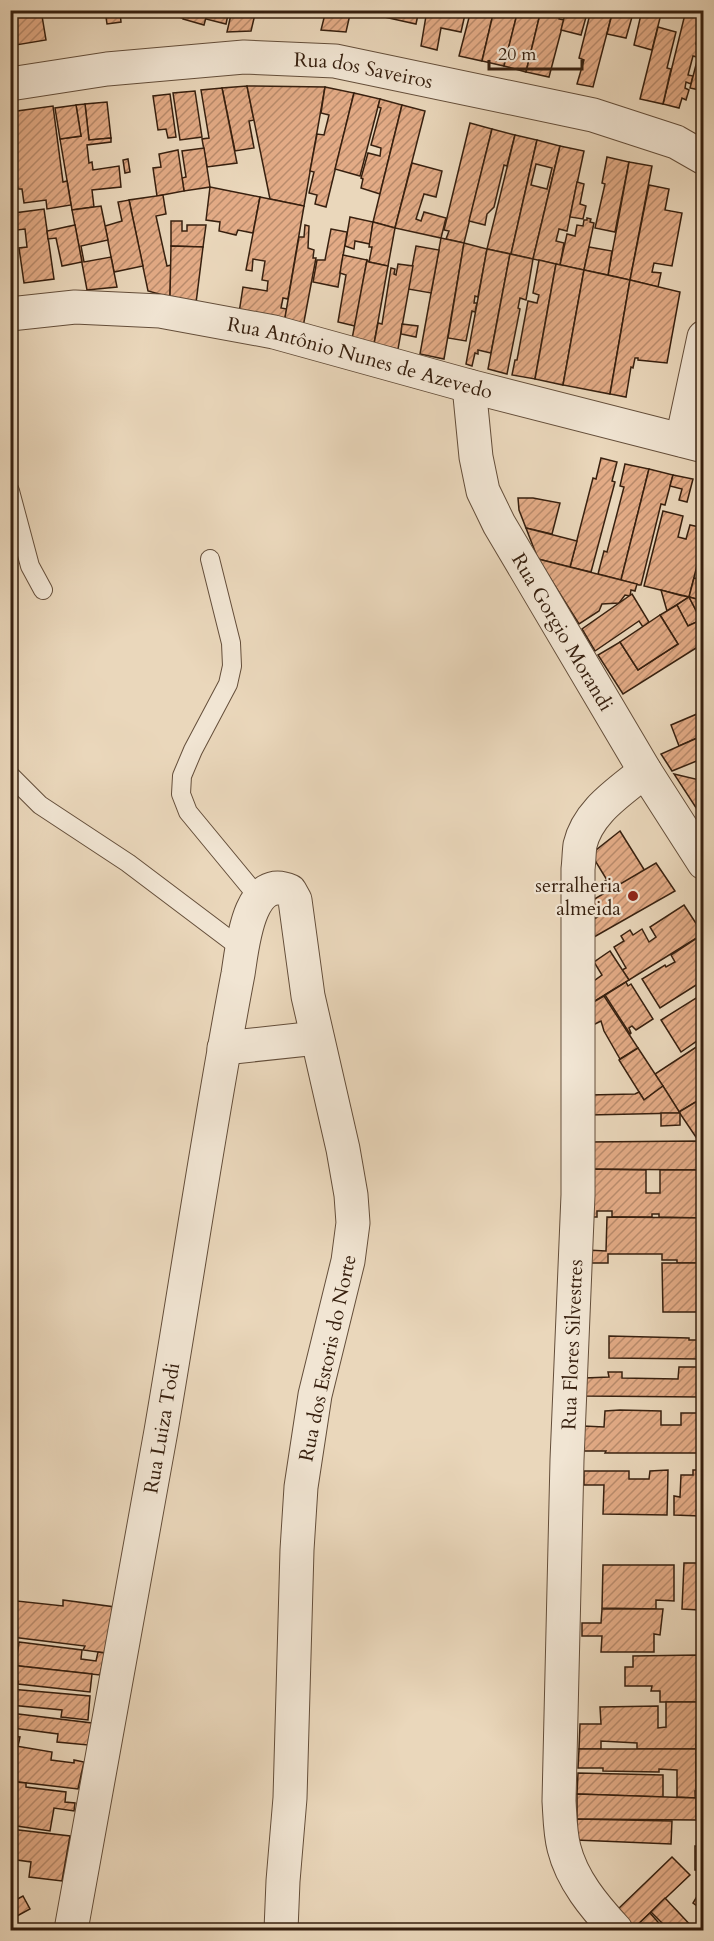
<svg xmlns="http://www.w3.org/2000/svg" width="714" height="1941" viewBox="0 0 714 1941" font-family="Cardo,serif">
  <defs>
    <pattern id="building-hatch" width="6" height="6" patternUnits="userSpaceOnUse" patternTransform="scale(1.5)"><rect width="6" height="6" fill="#e3ab86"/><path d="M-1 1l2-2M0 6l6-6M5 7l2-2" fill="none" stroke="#b98b6c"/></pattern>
  </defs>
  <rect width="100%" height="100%" fill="#ead7bb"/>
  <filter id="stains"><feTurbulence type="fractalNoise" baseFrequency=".00333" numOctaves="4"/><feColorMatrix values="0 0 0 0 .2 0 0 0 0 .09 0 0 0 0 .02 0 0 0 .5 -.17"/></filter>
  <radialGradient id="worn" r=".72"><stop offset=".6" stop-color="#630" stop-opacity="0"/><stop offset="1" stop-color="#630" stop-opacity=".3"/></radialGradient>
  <g fill="url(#building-hatch)" stroke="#37200f" stroke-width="1.5" fill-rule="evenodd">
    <polygon points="10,10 16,45 10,46"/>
    <polygon points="11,10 41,10 46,40 16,45"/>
    <polygon points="80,10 99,10 99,11 80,14"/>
    <polygon points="105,10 122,10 120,12 121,22 107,24"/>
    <polygon points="156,10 183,10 182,18"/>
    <polygon points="186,10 208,10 204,25 183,19"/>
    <polygon points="208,10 229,10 226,24 206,19"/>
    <polygon points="232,10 256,10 251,31 227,32"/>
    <polygon points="326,10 351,10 346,32 321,30"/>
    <polygon points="356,10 376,10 375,15"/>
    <polygon points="376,10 419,10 416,24 375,15"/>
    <polygon points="427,10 466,10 461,32 441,28 437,50 421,46"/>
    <polygon points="471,10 494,10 482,61 459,56"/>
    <polygon points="494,10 518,10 504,66 482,61"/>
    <polygon points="518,10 541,10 526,72 504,66"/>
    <polygon points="541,10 561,10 559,19 564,20 549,77 526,72"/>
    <polygon points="566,10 588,10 581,35 561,30"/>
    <polygon points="591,10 613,10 593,87 577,84 584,60 579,58"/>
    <polygon points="613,10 634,10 626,38 607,34"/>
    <polygon points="642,10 662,10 652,50 634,45"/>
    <polygon points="686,10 704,10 704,15 696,44 701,45 697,57 693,56 688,75 693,76 691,84 686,82 685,88 689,90 686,100 682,98 679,108 663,104"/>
    <polygon points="658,27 676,32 667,68 671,69 663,104 640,99"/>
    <polygon points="704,34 704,91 690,88"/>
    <polygon points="247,86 254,120 249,121 254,148 235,151 222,88"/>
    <polygon points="247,86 325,87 304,206 270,199"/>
    <polygon points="325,87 354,93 326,207 315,204 317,195 309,193 314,172 310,171 317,134 324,135 329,115 321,113"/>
    <polygon points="222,88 237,163 207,167 202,139 209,138 201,90"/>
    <polygon points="195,91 202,137 180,140 173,93"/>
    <polygon points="354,93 380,99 360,176 335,169"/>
    <polygon points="170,94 176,137 168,138 166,129 158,130 153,96"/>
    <polygon points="380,99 402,105 380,194 361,188 363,179 361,178 368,153 380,156 381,148 371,145 381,108 378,107"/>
    <polygon points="107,102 111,138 89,140 85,104"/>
    <polygon points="85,104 89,140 111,138 111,142 87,145 89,163 92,162 93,170 119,166 121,187 92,190 94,207 72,210 60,139 81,136 76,105"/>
    <polygon points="76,105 81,136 60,139 55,108"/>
    <polygon points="402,105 425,111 395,228 373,222"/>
    <polygon points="53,106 63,182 67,181 71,205 47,209 46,200 24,203 22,189 18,189 10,139 10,112"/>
    <polygon points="470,123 492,129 464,243 446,239 449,231 444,230"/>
    <polygon points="492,129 515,135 507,166 504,165 494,207 487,214 485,225 469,221"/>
    <polygon points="515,135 537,140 511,254 487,249"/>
    <path d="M537,140L560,146L533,259L511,254ZM536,164L552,168L547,189L531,185Z"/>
    <polygon points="560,146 584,151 567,231 559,229 556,241 564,243 560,265 533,259"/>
    <polygon points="204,148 210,187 184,191 182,178 186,177 182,151"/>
    <polygon points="178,150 184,191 157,196 153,168 161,167 159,154"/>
    <polygon points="607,157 629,162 615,232 595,228 605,184 602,183"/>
    <polygon points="128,159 130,172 125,173 123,160"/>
    <polygon points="629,162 652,166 630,280 608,275"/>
    <polygon points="412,163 442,171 436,197 424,194 416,219 421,221 424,212 446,218 441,238 395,228"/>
    <polygon points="577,182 584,184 580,204 586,206 583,219 570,217"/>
    <polygon points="649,185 669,189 665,210 682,213 672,266 654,263 652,272 661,273 658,287 630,280"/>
    <polygon points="210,187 260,197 253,233 238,230 236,235 219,231 220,222 206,220"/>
    <polygon points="163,195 166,214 156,216 167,266 171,265 170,297 148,291 129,200"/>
    <polygon points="260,197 304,206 288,299 283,298 281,308 287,309 284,323 239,313 243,287 267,291 268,281 262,280 265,261 253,259 252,271 246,270"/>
    <polygon points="129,200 143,266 114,272 105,226 122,221 118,202"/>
    <polygon points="101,206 108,240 81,246 84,262 111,257 117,287 87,290 72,210"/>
    <polygon points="44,209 54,279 24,283 19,248 27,247 25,229 17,230 14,213"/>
    <polygon points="350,217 373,222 370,244 355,241 354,249 345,246"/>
    <polygon points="587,218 591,219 590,222 594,223 584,270 560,265 567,234 575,236 577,225 583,226 584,220 587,220"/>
    <polygon points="171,221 182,221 182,231 187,231 187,225 206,225 203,247 171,246"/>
    <polygon points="373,222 395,228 388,266 369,262 372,247 369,247"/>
    <polygon points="75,225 82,262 62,266 56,238 48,239 47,231"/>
    <polygon points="305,225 309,226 308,248 314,250 313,258 316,258 303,327 284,323 299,237 304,237"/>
    <polygon points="331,229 347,232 338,287 313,282 317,260 325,260"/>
    <polygon points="441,238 464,243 444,359 420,354"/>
    <polygon points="464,243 487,249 478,297 475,296 474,303 477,303 475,312 472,311 466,341 448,338"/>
    <polygon points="171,246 203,247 196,303 170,297"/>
    <polygon points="416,246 439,250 431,293 408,289"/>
    <polygon points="589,247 612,251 608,275 584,270"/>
    <polygon points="487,249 510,254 491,353 478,350 478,354 475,353 472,366 466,364"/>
    <polygon points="510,254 533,259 526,300 520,298 518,308 520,309 507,374 488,369"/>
    <polygon points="343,255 367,260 355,326 338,322 346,275 340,273"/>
    <polygon points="367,260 369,262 388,266 374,344 352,339"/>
    <polygon points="539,260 556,264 535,379 512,375 515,360 517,360 528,301 537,303 539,295 533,293"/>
    <polygon points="398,264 413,266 398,349 374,344 378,323 382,324 391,268 395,269 394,274 396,275"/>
    <polygon points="556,264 584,270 563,385 535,379"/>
    <polygon points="584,270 630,280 610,394 563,385"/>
    <polygon points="630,280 680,292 667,363 638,360 638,358 635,358 633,368 631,367 626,397 610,394"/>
    <polygon points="402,324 418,326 416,337 401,334"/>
    <polygon points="601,458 617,462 612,481 615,482 591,572 570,567 593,478 596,479"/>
    <polygon points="625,464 649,469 621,580 598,574 604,551 607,552 624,487 620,486"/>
    <polygon points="649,469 673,475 665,505 661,504 641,585 639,585 621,580"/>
    <polygon points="673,475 693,479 687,502 679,500 682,489 670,486"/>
    <polygon points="518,498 533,498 560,503 552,534 526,528 519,510"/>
    <polygon points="663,511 683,516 678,537 686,539 690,525 704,528 704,538 689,597 644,586"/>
    <polygon points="526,528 577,541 570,567 538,559"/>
    <polygon points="538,559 637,584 635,591 631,590 630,596 625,595 619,603 602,604 599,611 579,624"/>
    <polygon points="694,578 704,580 704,601 689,597"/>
    <polygon points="661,590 679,595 689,597 667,611"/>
    <polygon points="632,594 649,622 643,627 639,621 595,651 582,629"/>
    <polygon points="689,597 701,620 688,626 677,605"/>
    <polygon points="689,597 704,601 704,643 623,694 598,655 620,642 638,670 678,644 660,615 677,605 688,626 701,620"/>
    <polygon points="660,615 678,644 638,670 620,642"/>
    <polygon points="704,711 704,735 679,746 671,725"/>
    <polygon points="704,735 704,758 672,771 661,754"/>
    <polygon points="674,774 704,781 704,820"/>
    <polygon points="620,831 645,871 605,893 600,884 607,880 591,854"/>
    <polygon points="656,863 675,891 594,937 591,921 599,916 591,901"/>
    <polygon points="684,905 703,934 629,980 622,970 626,968 614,947 624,941 621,936 630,930 633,935 642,929 649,942 656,937 650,927"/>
    <polygon points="703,934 704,975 701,977 704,980 660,1008 642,979 665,965 666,967 675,962 671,955"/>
    <polygon points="610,951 629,980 590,1004 591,983 602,975 594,962"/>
    <polygon points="626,982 628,986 631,984 653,1019 636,1030 632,1026 629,1028 631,1033 630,1034 605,995"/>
    <polygon points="704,993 704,1036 681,1052 661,1020"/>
    <polygon points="604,996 638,1048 620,1059 604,1031 601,1021 593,1025 590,1004"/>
    <polygon points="704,1042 704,1097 679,1112 655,1074"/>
    <polygon points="638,1048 663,1086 644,1100 619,1060"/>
    <polygon points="663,1086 680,1113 589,1115 589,1095 635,1094 639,1092 644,1100"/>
    <polygon points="704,1097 704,1149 679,1112"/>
    <polygon points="661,1113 680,1113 680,1125 661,1126"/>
    <polygon points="699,1141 704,1149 704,1170 588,1169 589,1142"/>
    <polygon points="588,1169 646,1170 646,1193 660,1193 660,1170 704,1170 704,1218 659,1217 659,1214 652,1214 652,1217 612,1217 612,1211 597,1211 597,1217 588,1217"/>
    <polygon points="607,1217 704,1218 703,1263 677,1263 677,1260 662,1260 662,1254 608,1254 608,1263 587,1263 587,1250 606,1251"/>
    <polygon points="662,1263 703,1263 702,1312 663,1312"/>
    <polygon points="703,1263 704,1312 702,1312"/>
    <polygon points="609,1336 689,1338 689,1340 702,1340 701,1359 609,1358"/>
    <polygon points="679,1367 702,1367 701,1397 585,1396 585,1378 609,1377 608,1372 622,1372 622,1378 678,1379"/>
    <rect x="701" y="1405" width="3" height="48"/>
    <polygon points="620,1410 661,1411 661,1425 681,1425 681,1413 701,1413 701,1453 605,1453 606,1451 584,1451 584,1426 604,1427 605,1411"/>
    <polygon points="668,1470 667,1515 603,1514 604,1485 584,1485 584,1471 629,1471 629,1479 649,1479 650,1471"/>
    <polygon points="693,1470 700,1470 700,1516 674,1515 674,1496 680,1497 681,1475 693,1475"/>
    <rect x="700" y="1470" width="4" height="22"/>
    <polygon points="700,1492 704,1493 704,1516 700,1516"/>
    <polygon points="684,1563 699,1563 699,1610 682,1609"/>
    <polygon points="603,1565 674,1565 674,1601 656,1600 656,1609 602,1608"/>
    <rect x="699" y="1575" width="5" height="35"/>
    <polygon points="63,1600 115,1607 105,1653 83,1650 85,1646 12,1637 17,1601 63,1606"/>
    <polygon points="602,1609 663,1609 660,1635 654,1634 654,1652 601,1652 602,1636 582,1636 582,1623 601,1623"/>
    <polygon points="698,1634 704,1634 704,1656 698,1655"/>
    <polygon points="19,1642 82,1650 81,1659 96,1661 98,1652 105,1653 100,1675 10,1665 10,1655 17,1656"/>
    <polygon points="698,1655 697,1702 660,1702 660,1691 651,1691 652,1686 625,1686 625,1667 633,1667 633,1656"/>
    <polygon points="698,1655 704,1656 704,1680 697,1680"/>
    <polygon points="10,1665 92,1674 90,1692 18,1684 18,1681 10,1680"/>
    <polygon points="10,1689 90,1696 88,1720 61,1717 62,1710 10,1705"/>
    <polygon points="666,1702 697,1702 696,1749 637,1749 637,1743 601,1741 601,1749 579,1749 580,1724 601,1724 600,1707 658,1706 658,1728 666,1727"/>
    <rect x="697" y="1706" width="7" height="19"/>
    <polygon points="10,1713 92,1723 88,1745 57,1742 58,1734 13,1728 10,1736"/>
    <polygon points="697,1725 704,1725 704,1749 696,1749"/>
    <polygon points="10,1736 20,1737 18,1746 10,1745"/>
    <polygon points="10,1745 52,1752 51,1760 74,1763 74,1760 84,1762 78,1789 10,1781"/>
    <polygon points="579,1749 696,1749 696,1798 677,1797 677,1770 659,1769 659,1772 603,1771 603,1768 578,1768"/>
    <rect x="696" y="1749" width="8" height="24"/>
    <polygon points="578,1773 663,1775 663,1797 577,1794"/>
    <polygon points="15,1782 26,1783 26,1787 66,1792 65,1802 75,1803 74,1811 54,1808 50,1831 10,1825 10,1789 15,1790"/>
    <polygon points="703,1790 703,1820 696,1820 695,1791"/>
    <polygon points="577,1794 696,1798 696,1820 577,1819"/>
    <polygon points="577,1819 672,1821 671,1844 576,1840"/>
    <polygon points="10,1829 70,1836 62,1881 29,1877 31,1862 10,1859"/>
    <polygon points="695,1846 704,1847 704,1870 695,1870"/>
    <polygon points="672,1857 690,1875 632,1930 617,1910"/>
    <polygon points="699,1893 704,1896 704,1911 693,1903"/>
    <polygon points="23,1896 30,1909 17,1916 16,1915 10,1917 10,1903"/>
    <polygon points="665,1898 695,1930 669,1930 651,1912"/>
    <polygon points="650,1913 665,1930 632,1930"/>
  </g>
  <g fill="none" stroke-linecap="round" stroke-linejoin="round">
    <defs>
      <g id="lane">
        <polyline points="10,491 30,566 43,590"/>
        <polyline points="210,559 231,643 232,666 228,684 193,750 182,776 181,794 188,812 259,898"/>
        <polyline points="10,775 40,805 128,863 242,949"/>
      </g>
      <g id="street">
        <path id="s1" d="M10,84L107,69L244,57L335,61L593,115L676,142L704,158"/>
        <path id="s2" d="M10,314L75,307L160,311L274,332L469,386L704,446"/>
        <path id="s3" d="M469,386L476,457L483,491L499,524L645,771L704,863"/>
        <polyline points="682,440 704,337"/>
        <polyline points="224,1048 317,1038"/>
        <path id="s4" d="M71,1930C101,1764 132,1598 161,1431C187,1279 209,1126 238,974C242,950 248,872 290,891L295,900L308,996L343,1149L351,1195L353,1223L348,1261L315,1395L301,1487L297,1550L290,1798L283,1881L281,1930"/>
        <path id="s5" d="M616,1930C594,1906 572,1880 564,1848C560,1833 560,1816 559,1801L567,1460L578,1195V869C579,861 579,852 580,845C588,811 620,792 645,771"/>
      </g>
    </defs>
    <use href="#lane" stroke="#644e3a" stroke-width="20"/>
    <use href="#street" stroke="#644e3a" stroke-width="35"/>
    <use href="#lane" stroke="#f1e5d3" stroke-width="18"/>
    <use href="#street" stroke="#f1e5d3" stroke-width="33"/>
  </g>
  <circle fill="#8f2418" stroke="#f1e5d3" stroke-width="2" cx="633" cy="896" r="6"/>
  <g text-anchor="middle" stroke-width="4.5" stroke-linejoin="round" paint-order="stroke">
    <g font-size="20" fill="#37200f" stroke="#f1e5d3">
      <text dy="7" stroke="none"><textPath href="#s1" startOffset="356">Rua dos Saveiros</textPath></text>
      <text dy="7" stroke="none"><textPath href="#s2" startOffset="356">Rua Antônio Nunes de Azevedo</textPath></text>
      <text dy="7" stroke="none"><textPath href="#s3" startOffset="268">Rua Gorgio Morandi</textPath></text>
      <text dy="7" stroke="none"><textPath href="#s5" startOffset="602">Rua Flores Silvestres</textPath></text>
      <text transform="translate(327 1358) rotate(-78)" y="7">Rua dos Estoris do Norte</text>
      <text dy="7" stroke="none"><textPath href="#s4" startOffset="510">Rua Luiza Todi</textPath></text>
    </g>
    <g font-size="20" fill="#37200f" stroke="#f1e5d3" text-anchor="end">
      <text x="621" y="892">serralheria<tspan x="621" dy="23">almeida</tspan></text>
    </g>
  </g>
  <rect width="714" height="1941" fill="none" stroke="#ead7bb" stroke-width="36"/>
  <rect x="12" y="12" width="690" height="1917" fill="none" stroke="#37200f" stroke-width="3"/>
  <rect x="18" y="18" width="678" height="1905" fill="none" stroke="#37200f" stroke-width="1.5"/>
  <path d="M489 60v9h93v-9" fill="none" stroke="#37200f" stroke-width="3"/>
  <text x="498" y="60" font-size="18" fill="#37200f" stroke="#f1e5d3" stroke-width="4.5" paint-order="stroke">20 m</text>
  <rect width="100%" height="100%" filter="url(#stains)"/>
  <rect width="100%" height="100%" fill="url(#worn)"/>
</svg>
